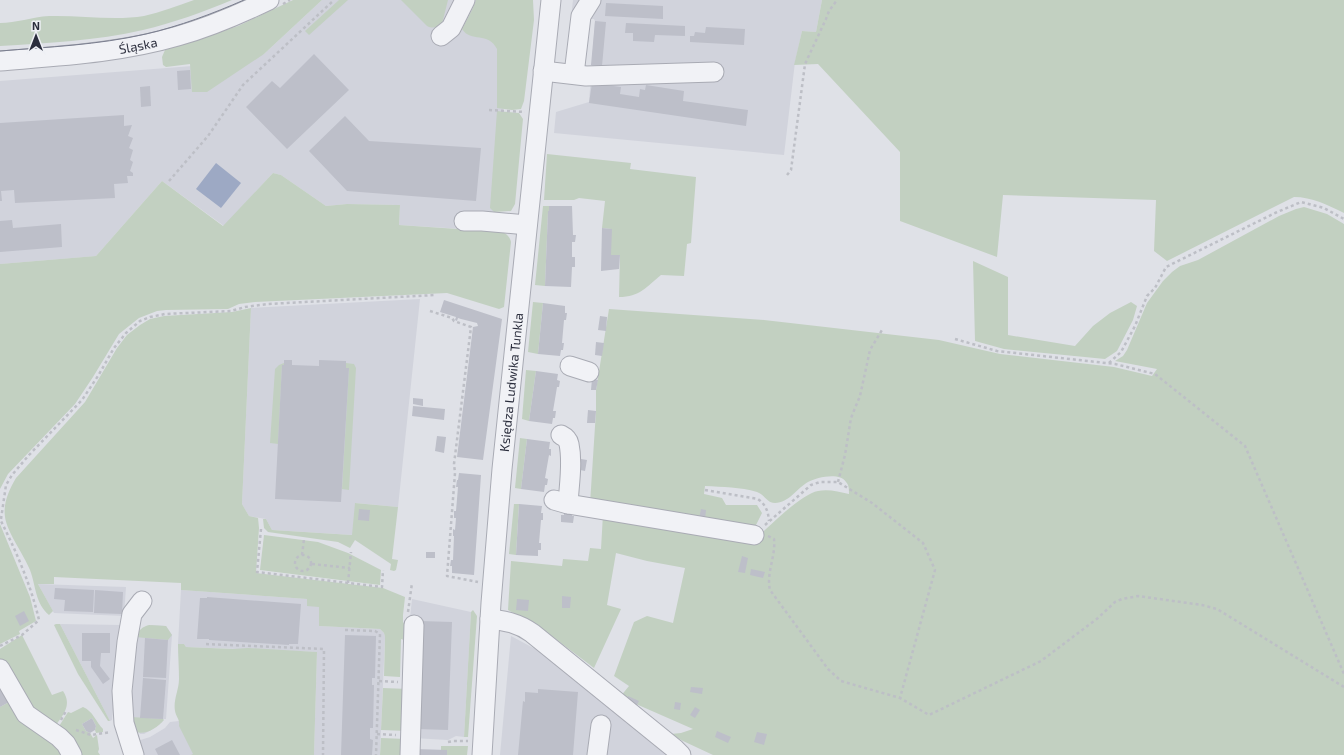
<svg xmlns="http://www.w3.org/2000/svg" width="1344" height="755" viewBox="0 0 1344 755" font-family="'Exo 2',sans-serif">
  <rect width="100%" height="100%" fill="#dfe1e7"/>
  <g fill="#d1d3dc">
    <polygon points="322,0 501,0 510,6 495,231 399,225 400,205 347,204 326,206 281,175 273,173 224,226 162,181 96,256 0,264 0,81 205,65 264,54"/>
    <polygon points="573,0 822,0 816,32 802,31 795,62 784,155 554,133 556,112 589,102 595,21 594,19 571,18"/>
    <polygon points="420,299 398,507 356,503 353,535 272,530 266,519 249,516 242,504 251,308"/>
    <polygon points="38,584 126,587 124,616 54,613"/>
    <polygon points="181,590 307,599 319,607 319,626 380,629 384,633 385,637 380,755 314,755 317,652 186,647 184,644 178,644"/>
    <polygon points="412,599 471,612 464,737 456,736 448,740 413,738 410,618"/>
    <polygon points="60,624 121,625 112,720 110,721"/>
    <polygon points="151,625 166,626 172,635 166,719 163,719 160,724 153,729 144,734 140,734 131,717 135,637"/>
    <polygon points="511,636 539,651 671,755 500,755"/>
    <polygon points="188,720 203,755 139,755 134,742 150,737 165,728 170,722"/>
  </g>
  <g fill="#c2d0c1">
    <path d="M194,0H232C203,12 173,23 143,30C96,41 47,43 0,46V23C16,23 32,17 49,16C79,15 114,21 144,16C161,12 177,6 194,0Z"/>
    <polygon points="293,0 322,0 264,54 207,92 192,92 190,64 166,67 163,65 162,57 165,50 238,26"/>
    <polygon points="339,0 348,0 309,35 305,31"/>
    <path d="M401,0H448L442,24C437,27 433,29 427,26Z"/>
    <path d="M476,0H533L534,20L524,101L521,109L512,110L497,108V49C488,31 471,43 462,29L472,10Z"/>
    <path d="M822,0H1344V213C1328,205 1312,197 1294,197L1167,261L1154,251L1156,200L1003,195L997,257L900,221V152L818,64L794,65L802,31L816,32Z"/>
    <polygon points="497,111 519,113 523,119 515,204 511,211 494,212 490,208"/>
    <path d="M547,154L631,163L630,169L696,177L691,243L687,244L684,276L661,275C646,287 640,297 619,297L620,255H611V229L602,228L605,201L579,198L574,200H544Z"/>
    <path d="M273,173L281,175L326,206L347,204L400,205L399,225L502,232C507,234 510,237 511,242L504,307L499,309L447,293L255,302L239,304L228,309L166,310L157,311L139,318L119,334L93,377L75,404L8,474L0,489V264L96,256L162,181L223,226Z"/>
    <polygon points="543,206 549,206 549,211 548,212 545,286 535,285"/>
    <path d="M1304,207L1327,214L1344,224V755H713L683,741L671,734L681,733L693,729L620,697L629,686L614,676L634,622L647,616L673,623L685,568L647,561L616,553L607,605L621,609L594,668L541,628L508,610L511,561L562,566L563,559L588,561L590,548L601,549L603,514L755,539C769,527 801,494 818,491C829,489 839,492 849,494C849,489 849,485 846,482C840,472 817,477 808,482C797,488 789,503 775,503C767,503 765,495 757,492C740,487 723,487 705,486L704,494L722,498L726,505H757L762,513L756,525L746,531L590,504L596,411V390L609,309L764,320L939,340L1000,354L1114,367L1152,376L1157,369L1115,361L1123,356L1127,350L1147,303L1163,281L1172,272L1180,266L1198,260L1279,216L1296,209Z"/>
    <polygon points="973,261 1008,277 1008,335 1075,346 1093,326 1110,313 1131,302 1137,306 1133,320 1117,351 1105,359 1004,349 975,341"/>
    <polygon points="533,302 543,303 538,354 528,352"/>
    <path d="M251,308L242,504L249,516L258,518L259,528L256,573L383,588L405,597L403,615V622L406,626L407,641L401,639L400,677L384,676L385,637L384,633L380,629L319,626V607L307,606V599L181,590V583L54,577V584H38L53,611L49,615C35,603 36,586 30,570C24,555 7,532 5,517C3,503 9,490 16,478L85,402L117,348L127,335L140,325L150,319L164,316L232,312Z"/>
    <polygon points="284,363 284,365 282,365 278,444 270,443 275,369 279,365"/>
    <polygon points="346,363 354,364 356,368 349,490 342,489 349,368 346,368"/>
    <polygon points="526,370 536,371 529,421 522,419"/>
    <polygon points="520,438 527,439 521,489 515,488"/>
    <polygon points="355,503 398,507 392,559 398,560 396,570 394,571 390,570 391,564 355,540 350,548 338,542 268,532 264,528 263,519 266,519 272,530 352,535"/>
    <polygon points="514,504 519,504 516,555 509,554"/>
    <polygon points="0,524 30,597 36,621 19,631 20,634 0,644"/>
    <polygon points="264,535 318,542 348,553 381,570 380,585 260,570"/>
    <polygon points="473,610 477,616 468,737 464,737 471,612"/>
    <polygon points="56,624 60,624 110,721 108,721 78,674 54,625"/>
    <path d="M149,625L166,626L172,635L168,640L135,637C139,630 142,627 149,625Z"/>
    <path d="M22,635L52,695L63,691C73,706 62,716 53,729L32,715L0,662V649Z"/>
    <path d="M178,644H184L186,647L233,649L248,648L317,652L314,755H191L193,754L179,726C180,719 176,717 175,711C173,700 179,690 179,679C179,668 178,655 178,644Z"/>
    <polygon points="383,688 408,689 407,731 381,730"/>
    <polygon points="11,701 67,755 0,755 0,707"/>
    <path d="M83,707C93,711 96,722 103,729V732L96,733L95,730L96,726L92,718L82,724L86,731L90,733L93,738L97,735L99,749L98,752L100,755H76L56,731L68,712L71,713Z"/>
    <path d="M131,717L163,719L164,720C157,728 146,735 136,732Z"/>
    <polygon points="381,738 406,739 405,755 380,755"/>
    <polygon points="441,746 468,746 467,755 447,755 441,750"/>
  </g>
  <polygon fill="#9da9c4" points="216,163 241,183 221,208 196,189"/>
  <g fill="#bdbfc9">
    <polygon points="606,3 663,6 663,19 605,16"/>
    <polygon points="595,21 606,22 602,66 591,65"/>
    <polygon points="626,23 685,26 685,36 655,35 654,42 633,41 633,33 625,33"/>
    <polygon points="706,27 745,29 744,45 690,42 690,36 694,36 695,32 705,33"/>
    <polygon points="314,54 349,90 287,149 246,107 272,81 280,88"/>
    <polygon points="190,70 191,89 178,90 177,71"/>
    <polygon points="592,83 621,87 620,94 639,97 640,89 645,90 646,85 684,91 683,101 748,110 746,126 589,103"/>
    <polygon points="150,86 151,106 141,107 140,87"/>
    <polygon points="124,115 124,126 132,125 128,136 133,138 129,148 133,150 130,160 133,162 130,171 133,173 133,176 127,176 128,183 114,184 115,198 15,203 14,190 1,191 2,201 0,201 0,123"/>
    <polygon points="345,116 369,141 481,148 476,201 347,191 309,151"/>
    <polygon points="549,206 572,206 573,235 576,235 575,242 572,242 572,257 575,257 575,267 572,267 571,287 545,286 548,211 549,211"/>
    <polygon points="12,220 13,228 61,224 62,247 0,252 0,221"/>
    <polygon points="602,228 612,229 611,255 620,255 619,269 601,271"/>
    <polygon points="444,300 502,319 483,460 457,457 473,327 478,326 477,323 461,319 458,318 457,321 455,320 456,317 440,312"/>
    <polygon points="543,303 565,306 565,313 567,313 566,320 564,320 562,343 564,343 563,350 561,350 560,356 538,354"/>
    <polygon points="600,316 607,317 606,331 598,330"/>
    <polygon points="596,342 604,343 602,356 595,355"/>
    <polygon points="284,360 292,360 292,365 319,366 319,360 346,361 346,368 349,368 341,502 275,499 282,365 284,365"/>
    <polygon points="536,371 558,374 557,380 560,381 559,387 557,387 553,411 556,411 555,418 553,418 552,424 529,421"/>
    <polygon points="592,379 598,380 596,390 591,390"/>
    <polygon points="413,398 423,399 423,406 413,404"/>
    <polygon points="413,406 445,409 444,420 412,416"/>
    <polygon points="588,410 596,411 595,423 587,423"/>
    <polygon points="437,436 446,437 444,453 435,451"/>
    <polygon points="527,439 550,442 549,449 551,449 551,456 549,455 545,478 548,479 547,485 545,485 544,492 521,489"/>
    <polygon points="581,459 587,460 585,471 580,470"/>
    <polygon points="459,473 481,475 474,575 452,573 452,566 450,566 451,560 453,560 454,536 453,536 453,529 455,530 456,518 454,518 454,511 456,511 458,487 456,487 457,480 458,480"/>
    <polygon points="519,504 542,506 541,513 543,513 543,520 541,520 539,543 541,543 541,550 538,550 538,556 516,555"/>
    <polygon points="359,509 370,510 369,521 358,520"/>
    <polygon points="701,509 706,510 705,520 699,519"/>
    <polygon points="564,510 572,511 572,516 574,516 573,523 561,522 561,515 564,515"/>
    <rect x="426" y="552" width="9" height="6"/>
    <polygon points="742,556 748,558 745,573 738,572"/>
    <polygon points="751,569 765,572 763,578 750,575"/>
    <polygon points="55,588 94,590 93,612 64,611 65,600 54,599"/>
    <polygon points="95,590 123,592 122,614 94,613"/>
    <polygon points="562,596 571,597 570,608 562,608"/>
    <polygon points="207,597 301,604 298,644 289,644 289,645 209,640 209,639 197,639 200,598 207,598"/>
    <polygon points="517,599 529,600 528,611 516,610"/>
    <polygon points="24,611 29,621 20,626 15,616"/>
    <polygon points="420,621 452,622 448,730 416,729"/>
    <polygon points="82,633 110,633 110,653 101,653 100,666 110,679 103,684 91,667 91,661 82,661"/>
    <polygon points="345,635 376,636 375,678 372,678 372,685 374,685 373,728 370,728 370,739 373,740 372,755 341,755"/>
    <polygon points="145,638 168,640 166,678 143,677"/>
    <polygon points="143,678 166,680 163,719 140,718"/>
    <polygon points="0,682 11,701 0,707"/>
    <polygon points="691,687 703,688 702,694 690,692"/>
    <polygon points="538,689 578,692 573,755 518,755 523,701 525,702 525,692 538,693"/>
    <polygon points="628,696 639,701 637,705 626,701"/>
    <polygon points="675,702 681,703 680,710 674,709"/>
    <polygon points="695,707 700,710 695,718 690,715"/>
    <polygon points="92,718 96,726 95,730 90,733 86,731 82,724"/>
    <polygon points="717,731 731,737 728,743 715,737"/>
    <polygon points="757,732 767,734 764,745 754,742"/>
    <polygon points="172,740 180,755 158,755 155,749"/>
    <polygon points="415,749 447,750 447,755 415,755"/>
  </g>
  <g fill="none" stroke-linecap="round" stroke-linejoin="round">
    <defs>
      <g id="minor">
        <polyline points="441,36 451,28 465,0"/>
        <path id="s1" d="M0,61C60,56 120,53 178,36C210,27 240,14 269,0"/>
        <polyline points="543,71 586,76 714,72"/>
        <polyline points="574,74 581,16 591,0"/>
        <polyline points="464,221 482,221 527,225"/>
        <polyline points="570,366 589,372"/>
        <path d="M561,435C565,437 568,439 569,444C573,463 569,485 568,504"/>
        <polyline points="554,500 568,504 754,535"/>
        <path d="M490,619C506,621 518,623 532,633L675,749L681,755"/>
        <polyline points="0,669 26,714 59,737 66,744 72,755"/>
        <polyline points="134,755 124,723 122,691 127,642 132,614 142,601"/>
        <polyline points="410,755 414,625"/>
        <path id="s2" d="M482,755L491,603L502,469L551,0"/>
        <polyline points="597,755 601,725"/>
      </g>
    </defs>
    <use href="#minor" stroke="#a9abb4" stroke-width="21"/>
    <g stroke="#bdbfc6" stroke-width="2.5" stroke-dasharray="3 3" stroke-linecap="butt">
      <polyline points="283,4 290,0"/>
      <polyline points="489,110 525,112"/>
      <polyline points="787,175 791,170 805,64 826,19 829,11 837,0"/>
      <polyline points="169,181 208,136 243,85 334,0"/>
      <polyline points="430,311 452,318 454,321 471,327 454,464 455,473 447,576 478,582"/>
      <polyline points="955,339 997,351 1115,364 1155,374 1245,446 1344,674"/>
      <polyline points="1109,363 1121,352 1135,326 1147,296 1155,288 1166,267 1275,213 1301,202 1324,208 1344,219"/>
      <polyline points="838,482 845,455 851,418 860,396 870,350 882,330"/>
      <path d="M705,490L758,499C766,505 768,511 769,521"/>
      <polyline points="1,519 6,485 12,475 29,455 82,400 98,376 114,348 126,333 140,321 150,317 165,314 231,311 245,307 268,304 435,295"/>
      <polyline points="765,525 811,485 820,482 838,482 872,503 923,543 935,570 900,698"/>
      <polyline points="261,529 257,572 382,587 383,570"/>
      <path d="M768,536L774,539C776,556 766,573 770,590L828,669L841,681L900,698L929,715L1041,661L1098,618L1115,602L1122,599L1138,596L1202,605L1217,609L1344,687"/>
      <circle cx="303" cy="563" r="8"/>
      <polyline points="302,555 304,539"/>
      <polyline points="312,564 350,568"/>
      <polyline points="348,583 351,552"/>
      <polyline points="408,612 412,583"/>
      <polyline points="345,630 375,631 380,634 376,755"/>
      <polyline points="206,644 324,649 323,755"/>
      <path d="M0,646L22,635L39,620C31,585 16,551 0,519"/>
      <polyline points="379,681 398,682"/>
      <polyline points="61,720 66,711"/>
      <polyline points="76,730 91,735 111,732"/>
      <polyline points="377,734 396,735"/>
      <polyline points="448,742 453,741 468,741"/>
    </g>
    <use href="#minor" stroke="#f1f2f6" stroke-width="19"/>
    <path stroke="#7a7e8f" stroke-width="1" d="M0,51C48,47 98,45 146,34C180,26 212,14 244,0"/>
  </g>
  <g text-anchor="middle" stroke-width="4" stroke-linejoin="round" paint-order="stroke">
    <g font-size="13" fill="#2a2d3c" stroke="#eef0f5">
      <text dy="5" stroke="none"><textPath href="#s1" startOffset="139">Śląska</textPath></text>
      <text dy="5" stroke="none"><textPath href="#s2" startOffset="374">Księdza Ludwika Tunkla</textPath></text>
    </g>
  </g>
  <g transform="translate(36 36)" stroke="#eef0f5" stroke-width="3" paint-order="stroke">
  <path d="M0-3L7 15L0 10L-7 15Z" fill="#2a2d3c"/>
  <text y="-6" font-size="11" font-weight="bold" text-anchor="middle" fill="#2a2d3c">N</text>
  </g>
</svg>
